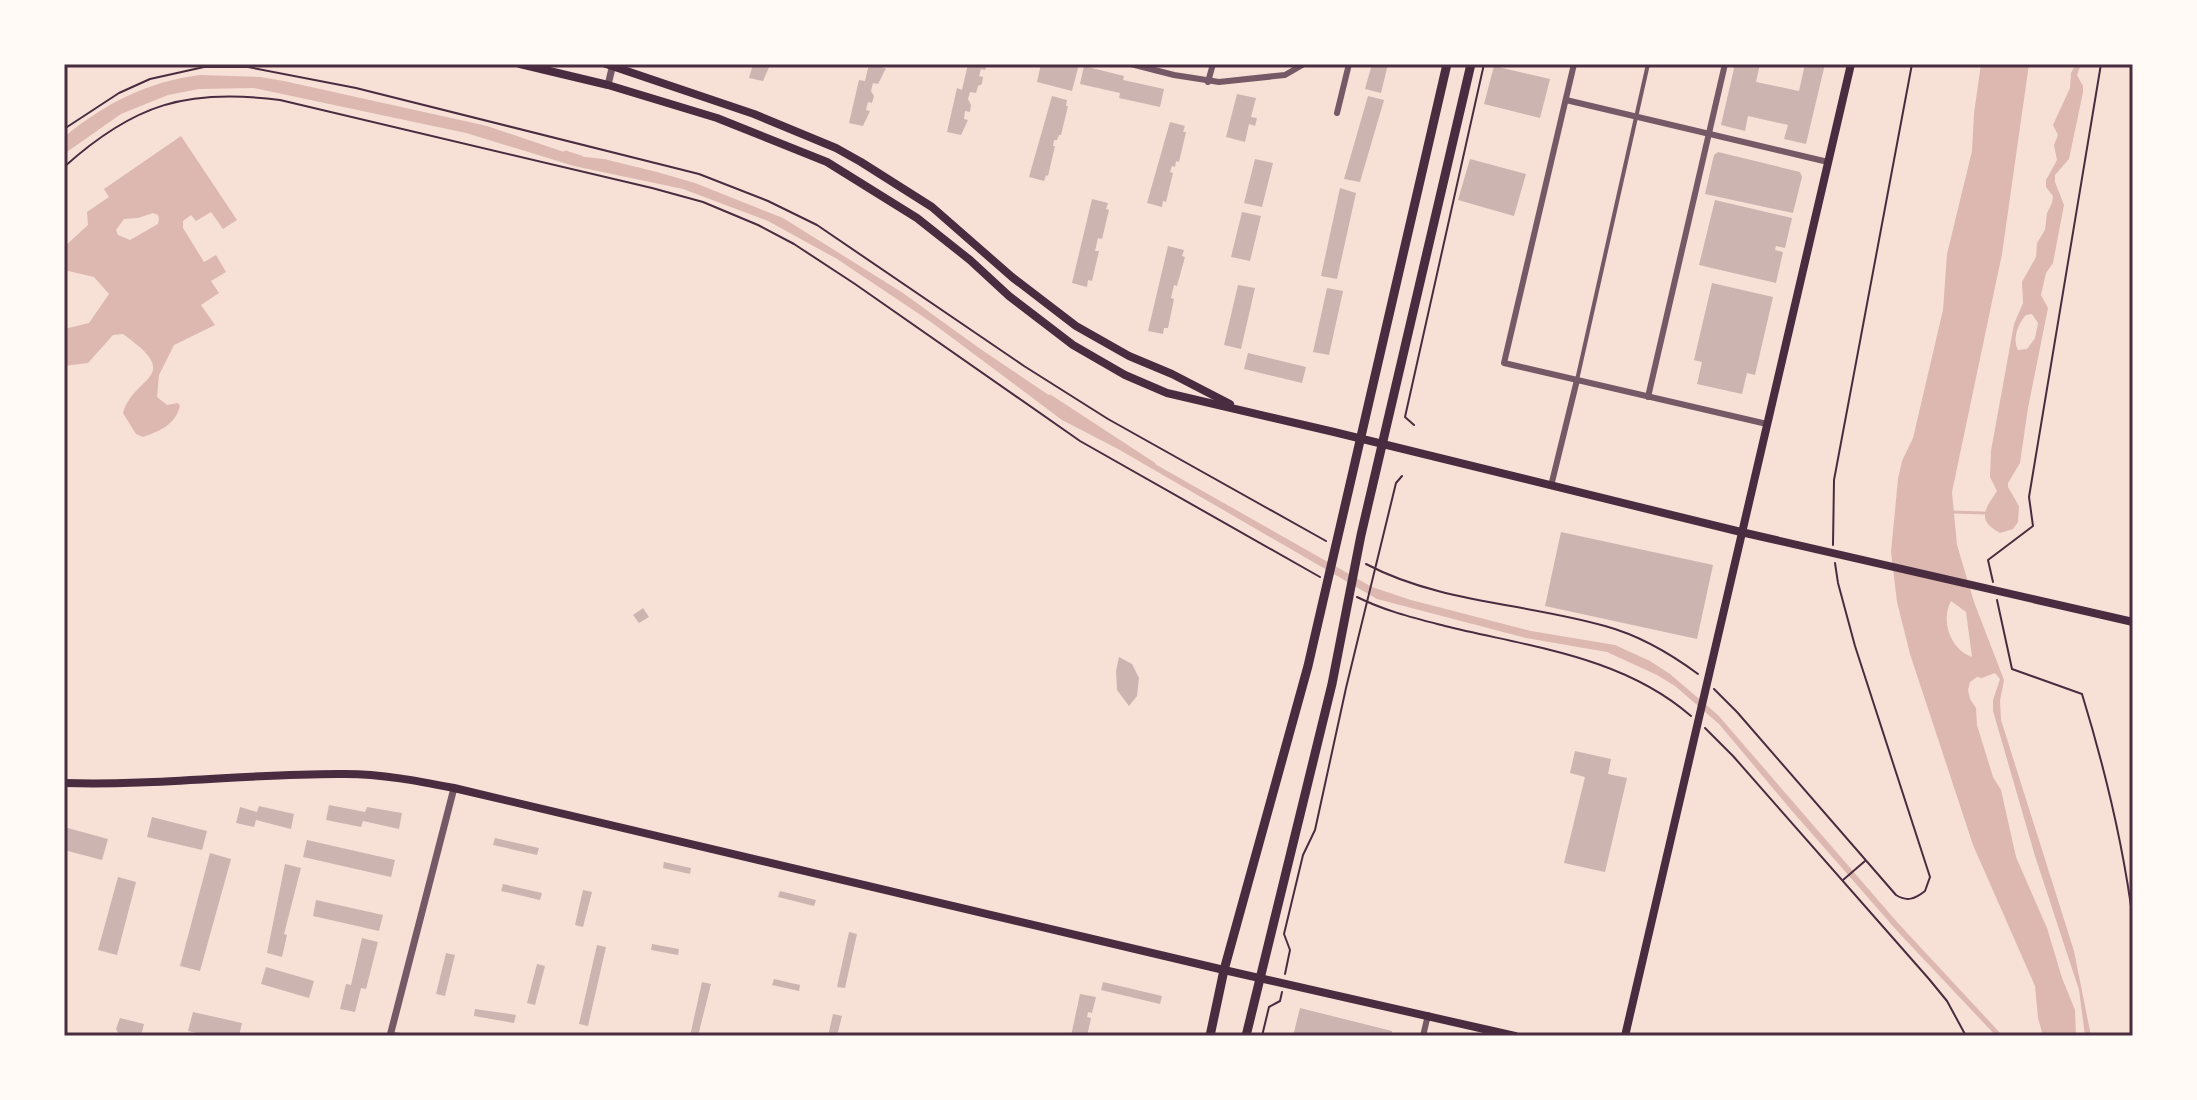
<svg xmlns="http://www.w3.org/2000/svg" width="2197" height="1100" viewBox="0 0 2197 1100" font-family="'Public Sans',sans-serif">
  <rect width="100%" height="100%" fill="#f7e1d7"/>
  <g fill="#dcb8b0" fill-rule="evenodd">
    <path d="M1981,64H2029L2002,254L1952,492L1957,545L1974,602L2004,680L2000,701L2001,720L2074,951L2091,1036H2085L2079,990L2035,856L1993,711V700L2000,679L1995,673L1982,678L1977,677L1970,682L1968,690L1970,699L1976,708L1977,725L1993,777L2001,790L2016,857L2047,928L2062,978L2075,1010L2076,1036H2043L2038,1018L2035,986L1973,845L1910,654L1897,602L1891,552L1898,479L1902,461L1913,438L1943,310L1947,254L1972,151L1974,113ZM1951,601L1966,612L1972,657C1951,650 1940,621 1951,601Z"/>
    <path d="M2076,64H2081L2077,75L2083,86V92L2069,159L2055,175V182L2064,205L2053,263L2046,273L2041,295L2048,308L2028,408L2020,463L2008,483V487L2019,506L2018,522L2013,529L2000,533C1975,520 1986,508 1997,491L1990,477L1991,451L2014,324L2023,303L2022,282L2036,257L2037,243L2045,230L2047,213L2052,203L2053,196L2046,187V180L2057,160L2054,145L2058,135L2053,125L2070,88L2071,73ZM2032,314L2038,323L2035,338L2027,349L2018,350C2012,339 2018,324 2026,315Z"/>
    <path d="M200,75L260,77L284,81L487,126L576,156L604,159L657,172L695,183L783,218L903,293L979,348L1132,451L1372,587L1411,600L1531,631L1615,645L1650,661L1670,674L1718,715L1897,922L2003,1036H1996L1899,933L1792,811L1719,724L1675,686L1657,675L1607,652L1526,638L1377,599L1118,449L1062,420L931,322L837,259L768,221L683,189L574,166L466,133L254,88L199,89L168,95L121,114L64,154V137C106,103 146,82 200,75Z"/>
    <path d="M181,136L237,220L223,229L211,212L196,221L191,215L183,221V228L204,262L216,255L226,272L211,281L219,293L201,305L215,325L174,345L159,375L157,397L167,405L178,403L180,406C175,425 160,431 143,437L136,434L123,413C134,375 185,378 123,334L113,335L88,363L64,366V329L89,323L109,294L94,277L64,270V247L88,225L87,212L109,197L104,189ZM153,213L158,215L159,219L158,224L130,240L118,235L116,230L124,219L138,218Z"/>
  </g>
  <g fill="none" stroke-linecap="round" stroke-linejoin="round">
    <g stroke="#dcb8b0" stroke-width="3">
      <polyline points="565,152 581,157"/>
      <polyline points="1050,396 1154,464"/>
      <polyline points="1952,512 1984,513"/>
    </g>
  </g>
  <g fill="#ccb4b1">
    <polygon points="753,64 770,65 763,81 749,78"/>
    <polygon points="869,64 882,64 882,68 886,68 878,84 873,83 871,91 874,96 872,103 868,102 866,110 870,111 863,126 849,123 859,80 865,81"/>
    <polygon points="968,64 987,64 985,70 981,69 979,76 983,77 982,84 978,86 976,93 970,92 968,99 971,105 970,112 965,111 964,119 968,120 961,135 947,132 957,88 962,90"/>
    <polygon points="1041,64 1079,64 1072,91 1037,82"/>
    <polygon points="1372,64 1388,64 1381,93 1365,89"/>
    <polygon points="1735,64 1760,64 1756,82 1799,91 1805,64 1825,64 1806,144 1784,139 1788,125 1748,116 1745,131 1721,125"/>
    <polygon points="1084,66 1124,76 1123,80 1164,89 1160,107 1119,98 1120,93 1080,84"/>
    <polygon points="1494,66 1550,79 1540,118 1484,104"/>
    <polygon points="1237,94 1256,98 1251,117 1257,118 1255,126 1249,124 1245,142 1226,137"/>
    <polygon points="1052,96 1067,100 1066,106 1068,106 1061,135 1059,135 1057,140 1054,140 1053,146 1055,146 1048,176 1046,175 1044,181 1029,177"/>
    <polygon points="1368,96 1384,100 1360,182 1344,179"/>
    <polygon points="1170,122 1185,126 1183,132 1186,132 1179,162 1176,161 1175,167 1172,166 1170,172 1173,173 1166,202 1163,201 1162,207 1147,203"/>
    <polygon points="1718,152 1800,172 1802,177 1793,213 1705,194 1714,155"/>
    <polygon points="1255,159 1273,163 1262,207 1244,203"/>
    <polygon points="1470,159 1526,174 1514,216 1458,200"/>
    <polygon points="1340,188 1356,193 1337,279 1321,276"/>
    <polygon points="1092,199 1108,203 1106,209 1109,210 1102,239 1098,238 1095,251 1099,251 1092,281 1088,280 1087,287 1072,283"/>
    <polygon points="1715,200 1792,218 1785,248 1776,246 1775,250 1783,252 1776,283 1699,265"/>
    <polygon points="1242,212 1261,216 1250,261 1231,257"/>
    <polygon points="1168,246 1184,250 1182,256 1185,257 1177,286 1174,285 1171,298 1174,299 1168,328 1164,328 1163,334 1148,331"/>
    <polygon points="1712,283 1773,297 1755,375 1747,373 1742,394 1697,384 1702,362 1694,360"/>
    <polygon points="1238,285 1255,288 1241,349 1224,345"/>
    <polygon points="1327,288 1343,291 1329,355 1313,352"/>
    <polygon points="1248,353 1306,367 1302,383 1244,369"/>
    <polygon points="1561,532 1713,565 1697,639 1545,606"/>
    <polygon points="643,608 649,617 639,623 633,615"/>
    <polygon points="1119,657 1132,664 1139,678 1137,696 1129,706 1117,690 1116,671"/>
    <polygon points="1575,751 1611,759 1608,774 1627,778 1605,872 1564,863 1585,777 1570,773"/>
    <polygon points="329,805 365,812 367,807 402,813 399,829 363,821 361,827 326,820"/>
    <polygon points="259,806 294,814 291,829 256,820 254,827 236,823 240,807 257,812"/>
    <polygon points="152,817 207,831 202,850 147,837"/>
    <polygon points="64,827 108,839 102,860 64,850"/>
    <polygon points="495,838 539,848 537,855 493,845"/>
    <polygon points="307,840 395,860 391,877 303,857"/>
    <polygon points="210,853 231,859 200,971 180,966"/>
    <polygon points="664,862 691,868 690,874 663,868"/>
    <polygon points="285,864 301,868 284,934 287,935 282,957 267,953"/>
    <polygon points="118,877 136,882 117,955 98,950"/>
    <polygon points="503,884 542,893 540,900 501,891"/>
    <polygon points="583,890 592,892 583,927 575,925"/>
    <polygon points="780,891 816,900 814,906 778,897"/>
    <polygon points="316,900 383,915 379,931 313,916"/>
    <polygon points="849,932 857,934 845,988 837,987"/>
    <polygon points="362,938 378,942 366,989 361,988 355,1012 340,1009 346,984 351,985"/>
    <polygon points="652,944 679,949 678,955 651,950"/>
    <polygon points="597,945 606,947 588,1026 579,1024"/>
    <polygon points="446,953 455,955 445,996 436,994"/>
    <polygon points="537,964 545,966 535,1005 527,1003"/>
    <polygon points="266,967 314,981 309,998 261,984"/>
    <polygon points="774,979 800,985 799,991 772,985"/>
    <polygon points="702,982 711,984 698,1036 690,1036"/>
    <polygon points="1103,982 1162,996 1160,1004 1101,990"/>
    <polygon points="1080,994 1096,997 1092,1013 1088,1012 1087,1017 1091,1018 1087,1036 1071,1036"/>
    <polygon points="1300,1008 1392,1031 1393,1036 1293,1036"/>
    <polygon points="475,1009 516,1015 514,1023 474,1016"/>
    <polygon points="193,1012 242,1023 239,1036 210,1036 188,1031"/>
    <polygon points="833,1014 842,1016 837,1036 828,1036"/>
    <polygon points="120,1018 144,1024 141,1036 120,1036 116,1029"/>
  </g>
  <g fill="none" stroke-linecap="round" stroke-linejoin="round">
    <g stroke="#4a2c40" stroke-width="2">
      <polyline points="64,129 119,93 150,79 204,67 248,67 356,88 699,174 768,201 817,225 1024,366 1108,419 1326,541"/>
      <path d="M64,167C134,104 187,88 280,100L652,188L703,202L758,225L794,244L855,284L1080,441L1320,577"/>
      <polyline points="1414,425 1405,417 1484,64"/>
      <polyline points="1833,545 1834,480 1912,64"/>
      <path d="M1366,564C1440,603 1525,603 1605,626C1638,635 1671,654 1698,674"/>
      <polyline points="1993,582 1988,560 2033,526 2029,497 2101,64"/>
      <path d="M1357,597C1385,611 1414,618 1445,626C1530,647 1622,656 1691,716"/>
      <path d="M1997,600L2012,669L2082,694C2105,769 2123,843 2133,921"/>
      <path d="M1714,689L1737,712L1896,895C1907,902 1915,899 1925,891L1930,877L1855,646L1838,583L1835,563"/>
      <polyline points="1705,728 1733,756 1929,979 1947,1001 1966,1036"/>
      <polyline points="1843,880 1865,861"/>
      <polyline points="1285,974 1290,950 1284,934 1303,855 1315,830 1346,688 1396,483 1402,476"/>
      <polyline points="1262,1036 1269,1007 1280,1001 1282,992"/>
    </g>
    <polyline stroke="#755966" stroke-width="4" points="1577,380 1648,64"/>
    <g stroke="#755966" stroke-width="6">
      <polyline points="1131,64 1174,75 1219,82 1285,75 1304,64"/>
      <polyline points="1574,64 1504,363 1767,424"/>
      <polyline points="1208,82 1213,64"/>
      <polyline points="1566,100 1828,162"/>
      <polyline points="1337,113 1349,64"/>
      <polyline points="1648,397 1725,64"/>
      <polyline points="1551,486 1577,380"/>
      <polyline points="391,1035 400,1036"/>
      <polyline points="1423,1036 1428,1015"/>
    </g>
    <g stroke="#755966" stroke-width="7">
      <polyline points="608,85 613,64"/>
      <polyline points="390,1036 454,788"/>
    </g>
    <g stroke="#4a2c40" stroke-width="8">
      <polyline points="520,64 608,85 717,118 827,162 917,218 970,260 1009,296 1073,345 1125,375 1167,393 1334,432 1741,532 2133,622"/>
      <polyline points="606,64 754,114 836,148 861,162 932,207 1012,277 1076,326 1129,356 1172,374 1230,404"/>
      <path d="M64,783C158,786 251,773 345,774C382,774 418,781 454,788L1224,970L1515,1036"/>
      <polyline points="1625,1036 1851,64"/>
    </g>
    <g stroke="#4a2c40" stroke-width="9">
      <polyline points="1210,1036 1224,970 1308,666 1447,64"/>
      <polyline points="1246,1036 1332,684 1361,535 1471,64"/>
    </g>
  </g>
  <rect width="2197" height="1100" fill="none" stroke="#fffaf5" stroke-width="132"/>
  <rect x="66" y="66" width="2065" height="968" fill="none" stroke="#4a2c40" stroke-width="3"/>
</svg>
